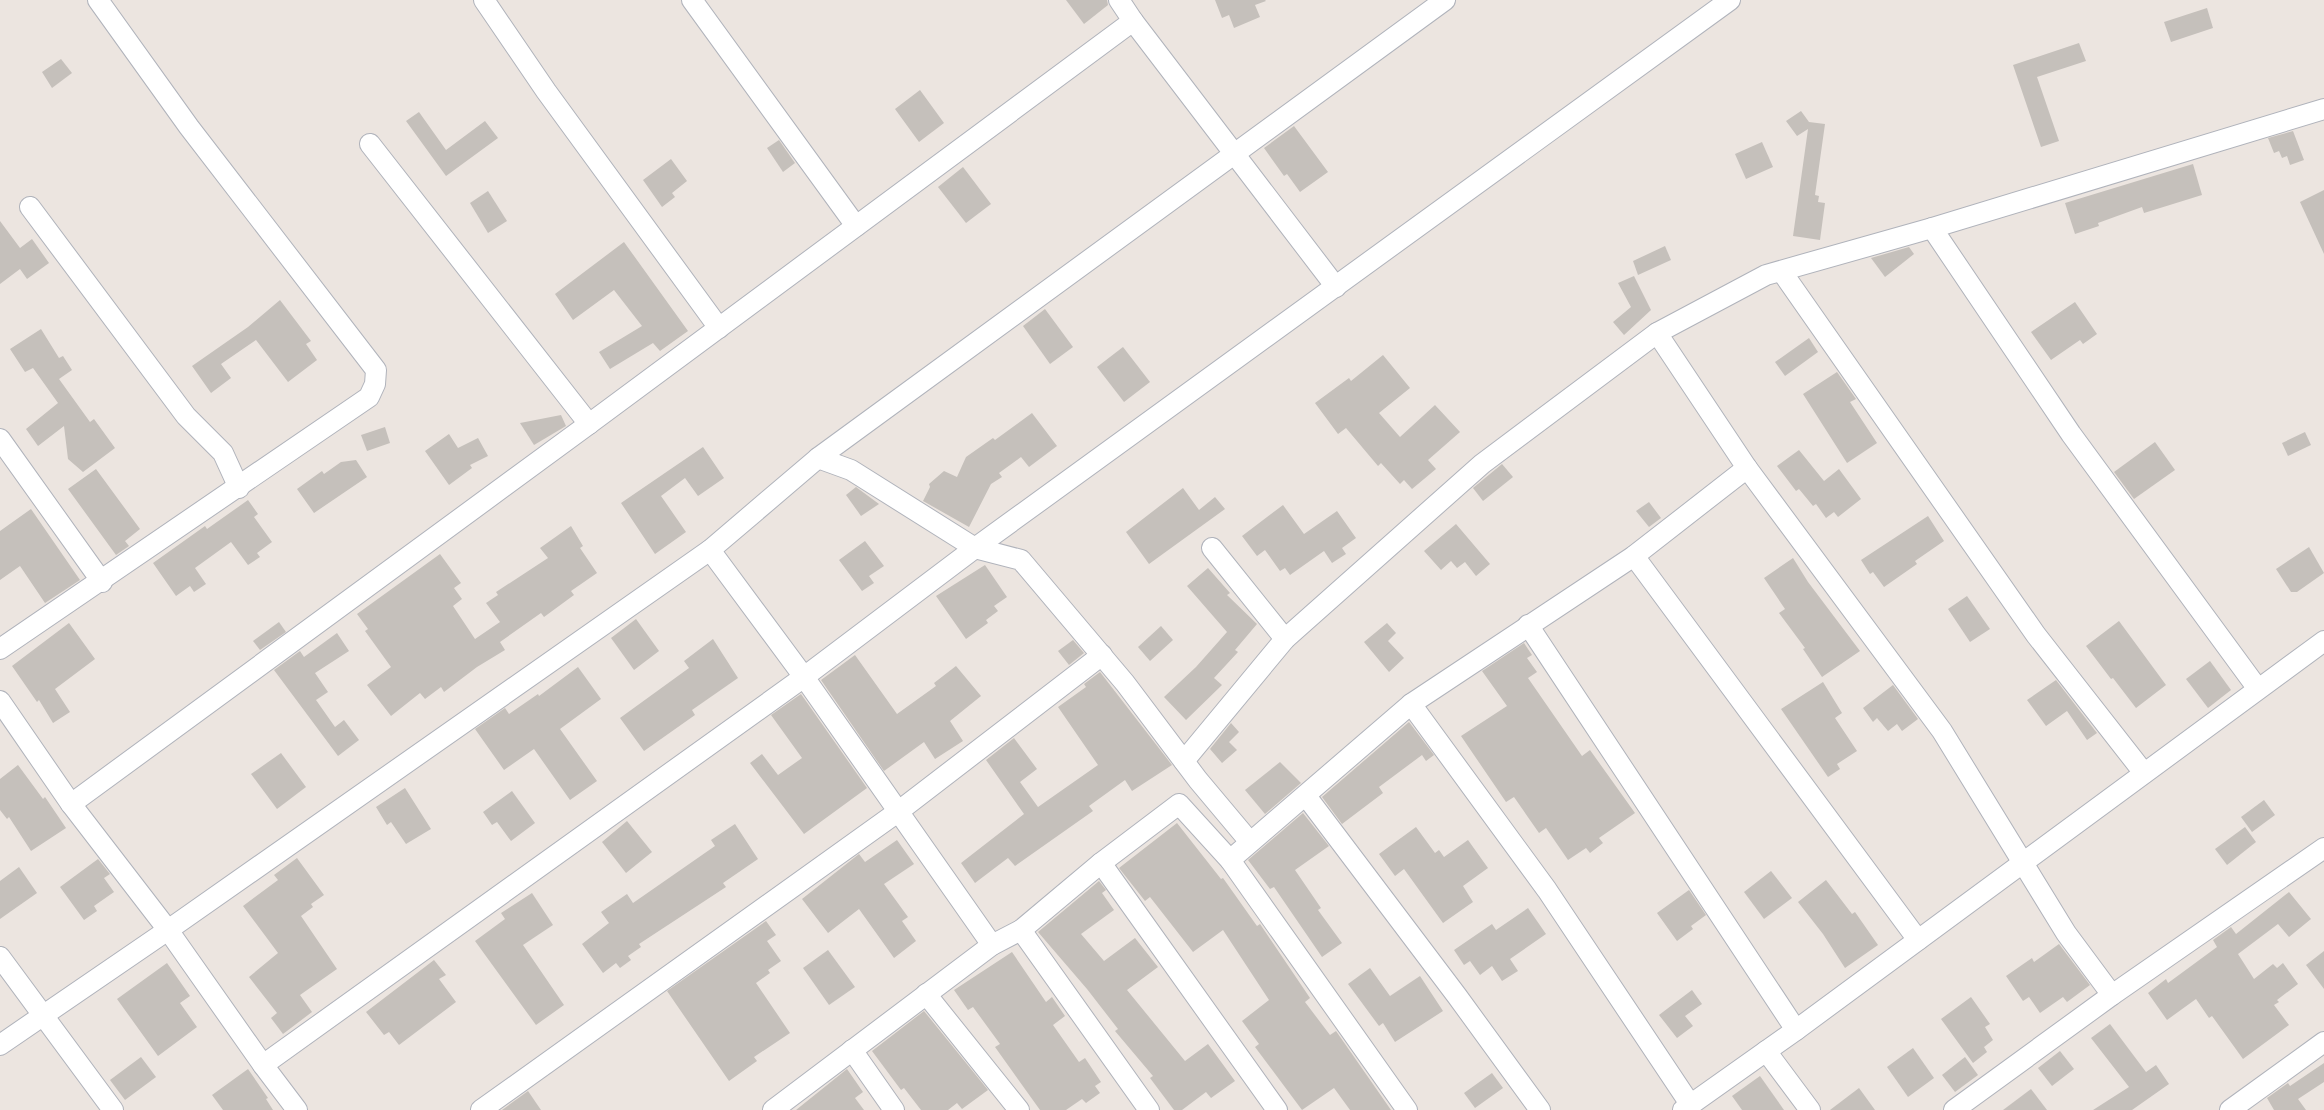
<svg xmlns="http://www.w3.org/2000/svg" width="2324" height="1110" viewBox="0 0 2324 1110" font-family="'Work Sans',sans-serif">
  <rect width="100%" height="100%" fill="#ece5e0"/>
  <g fill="#c5c0bb">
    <polygon points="1066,0 1107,0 1108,5 1084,24"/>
    <polygon points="1215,0 1265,0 1266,1 1255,5 1260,17 1234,28 1229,15 1222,18"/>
    <polygon points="2207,8 2213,28 2171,42 2164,22"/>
    <polygon points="2079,43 2086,61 2037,77 2059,141 2041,147 2013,65"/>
    <polygon points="61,59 72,73 52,88 42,72"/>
    <polygon points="920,90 944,123 919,142 895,109"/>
    <polygon points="1801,111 1809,122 1825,124 1815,195 1819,196 1818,202 1825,203 1820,240 1793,236 1808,129 1797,136 1786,121"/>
    <polygon points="419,112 446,150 485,121 498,138 446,176 406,121"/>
    <polygon points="1294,126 1328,172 1300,192 1287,174 1284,176 1264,148"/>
    <polygon points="2293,131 2304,160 2290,165 2287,156 2282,158 2279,151 2274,153 2268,138"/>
    <polygon points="779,140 795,163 783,172 767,148"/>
    <polygon points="1762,142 1773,167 1746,179 1735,154"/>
    <polygon points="671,159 687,181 672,193 675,197 662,207 643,180"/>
    <polygon points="2193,164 2202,195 2144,213 2142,207 2098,223 2099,226 2075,234 2065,203"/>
    <polygon points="963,167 991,204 966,223 938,187"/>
    <polygon points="2324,190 2324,254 2300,202"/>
    <polygon points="488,191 507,221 488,233 470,203"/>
    <polygon points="0,221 20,248 32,239 49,263 27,279 20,269 0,284"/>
    <polygon points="624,242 688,331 660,351 653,343 610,369 599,352 642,326 614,290 573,320 555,294"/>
    <polygon points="1665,246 1671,260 1638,275 1633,261"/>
    <polygon points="1909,247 1914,254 1885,277 1871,258"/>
    <polygon points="1634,276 1651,310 1624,335 1613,322 1631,307 1618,283"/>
    <polygon points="280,300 311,341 306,344 317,360 288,382 256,340 221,364 231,378 211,393 192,366 248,327"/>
    <polygon points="2075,302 2097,334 2083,344 2080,340 2051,360 2031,332"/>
    <polygon points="1045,309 1073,347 1050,364 1023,326"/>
    <polygon points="41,329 59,358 63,356 72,370 59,379 90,422 94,419 115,448 83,472 68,459 64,426 38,446 26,429 58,403 33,368 25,372 10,349"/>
    <polygon points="1809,338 1818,352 1785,376 1775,362"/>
    <polygon points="1123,347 1150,382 1124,402 1097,367"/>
    <polygon points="1383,355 1410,388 1379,413 1400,437 1435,405 1460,432 1428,460 1436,469 1412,489 1404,480 1400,484 1381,463 1378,466 1346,428 1338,434 1315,403 1349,378 1351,381"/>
    <polygon points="1837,372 1856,399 1850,402 1877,443 1847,463 1803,394"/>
    <polygon points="1032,413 1057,446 1029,467 1021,457 999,473 1002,477 991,484 969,527 923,501 930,487 929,484 944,471 957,477 966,457 993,438 995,440"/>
    <polygon points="561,415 566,426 534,445 520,423"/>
    <polygon points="385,427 390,443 367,451 361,435"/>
    <polygon points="2305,432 2311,445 2288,456 2282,443"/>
    <polygon points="449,434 458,448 478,438 488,456 470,465 472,468 449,485 425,451"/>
    <polygon points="2155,442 2175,470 2134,499 2114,472"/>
    <polygon points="703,447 724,478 698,496 685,478 661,496 686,532 655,554 621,503"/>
    <polygon points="1799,450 1824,481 1839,469 1861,499 1838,517 1834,512 1826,518 1816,504 1813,506 1799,489 1796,491 1777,466"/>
    <polygon points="356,460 367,477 314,513 297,489 322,471 324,474 341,462"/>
    <polygon points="1502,464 1513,477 1483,501 1473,488"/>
    <polygon points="96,469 140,529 125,541 129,546 116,555 68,489"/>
    <polygon points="856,487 879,504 861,516 846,495"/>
    <polygon points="1183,488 1199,510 1215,497 1225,509 1149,564 1126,532"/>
    <polygon points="248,500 258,514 254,517 272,542 257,553 260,557 248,565 231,542 195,568 206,584 194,592 190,586 176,596 153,563 205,526 207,529"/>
    <polygon points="1649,502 1661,518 1649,527 1636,511"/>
    <polygon points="1283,505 1304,534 1337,511 1356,538 1342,548 1346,554 1332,563 1324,551 1290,575 1285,568 1280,571 1265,550 1257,556 1242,536"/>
    <polygon points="31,509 80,580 45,603 20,566 0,580 0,531"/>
    <polygon points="1928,516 1944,541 1915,561 1917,564 1884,587 1873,572 1870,574 1861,560"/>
    <polygon points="1456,524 1490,564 1476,576 1465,562 1457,568 1451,561 1441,570 1424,551"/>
    <polygon points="571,526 583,546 580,548 597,573 571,591 574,595 544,617 541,613 500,642 505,650 477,667 444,692 441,687 425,699 420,693 391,716 367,685 391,667 365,631 368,629 357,614 440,554 461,583 454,588 462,599 453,606 475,639 500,622 486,603 498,595 496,592 548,558 540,548"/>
    <polygon points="865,541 884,566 869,576 874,583 862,591 839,560"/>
    <polygon points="2309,547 2324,573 2297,592 2291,592 2276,569"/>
    <polygon points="1793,558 1808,582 1860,651 1822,677 1803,649 1805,648 1779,613 1785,609 1764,578"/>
    <polygon points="985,565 1007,597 994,606 998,611 986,620 988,623 966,639 936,596"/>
    <polygon points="1208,568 1230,593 1227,595 1257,624 1235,650 1238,652 1214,678 1222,685 1186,720 1164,697 1196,667 1227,632 1187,586"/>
    <polygon points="1967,596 1990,629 1970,642 1948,609"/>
    <polygon points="636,619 659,651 634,670 611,638"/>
    <polygon points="2119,621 2166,685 2136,708 2113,678 2111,679 2086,646"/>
    <polygon points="279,622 286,632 260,650 253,641"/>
    <polygon points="69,623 95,659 55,689 70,712 53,723 39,700 37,702 12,666"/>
    <polygon points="1387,623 1396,633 1388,641 1404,658 1389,672 1364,642"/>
    <polygon points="1161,626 1173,640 1150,661 1138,647"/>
    <polygon points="337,633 349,651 315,673 328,692 316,700 335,727 344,720 359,740 338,756 274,670 300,651 304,657"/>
    <polygon points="713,639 738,678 692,710 695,715 644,751 620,718 689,668 684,661"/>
    <polygon points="1073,640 1084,653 1069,665 1058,651"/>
    <polygon points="1524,643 1532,655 1527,658 1537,672 1528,678 1582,756 1590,750 1635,813 1599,838 1603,843 1590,853 1586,848 1568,860 1546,828 1539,833 1514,797 1506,802 1461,736 1507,706 1482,671"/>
    <polygon points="855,655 897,714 936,686 934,683 956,666 981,696 950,721 963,741 935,759 924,742 884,771 821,680"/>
    <polygon points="2210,661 2231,690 2208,708 2186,679"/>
    <polygon points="578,667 601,699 560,729 597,781 570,800 534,749 504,770 475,729 505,708 509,714 538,694 539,696"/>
    <polygon points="1100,672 1172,765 1132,791 1125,780 1089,806 1093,811 1015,866 1008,858 975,883 961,863 1024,814 986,760 1014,738 1037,769 1020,782 1038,807 1098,765 1058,707 1086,687 1084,684"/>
    <polygon points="2056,680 2097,733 2087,740 2067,711 2046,726 2027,700"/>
    <polygon points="1823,682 1842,713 1835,718 1857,751 1837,764 1840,769 1828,777 1781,709"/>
    <polygon points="1893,685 1918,719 1902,731 1897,724 1888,731 1877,718 1873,722 1863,708"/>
    <polygon points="801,694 867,788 804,834 750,763 762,754 778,775 802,758 771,715"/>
    <polygon points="1409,722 1434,755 1426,761 1422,755 1379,787 1383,793 1342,824 1322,797"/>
    <polygon points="1231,723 1239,732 1229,742 1237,750 1222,763 1210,749"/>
    <polygon points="281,753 306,787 277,809 251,774"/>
    <polygon points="1280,762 1301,783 1265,814 1245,790"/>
    <polygon points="18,765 43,799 45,797 66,828 31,851 9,817 7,819 0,810 0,779"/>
    <polygon points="405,788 431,829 406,844 391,822 387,825 376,807"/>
    <polygon points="512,791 535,823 511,841 497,822 492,825 483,812"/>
    <polygon points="2264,800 2275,815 2252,832 2241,817"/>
    <polygon points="1303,813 1329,846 1295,870 1321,908 1318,910 1342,943 1322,957 1274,887 1270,889 1248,860"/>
    <polygon points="627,821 652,852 626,873 602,842"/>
    <polygon points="1177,823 1221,879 1223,878 1257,926 1260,924 1310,998 1305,1002 1330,1035 1336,1031 1391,1110 1350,1110 1334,1088 1302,1110 1255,1047 1259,1044 1242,1021 1269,1000 1223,930 1193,952 1150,897 1145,901 1119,868"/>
    <polygon points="735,824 758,859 723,883 726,887 639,944 641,947 628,956 631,960 620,968 616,963 603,973 582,944 609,923 601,912 627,894 633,903 715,846 711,840"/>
    <polygon points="1416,827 1435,853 1439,850 1444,857 1468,840 1488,868 1463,886 1473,902 1443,923 1404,869 1395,876 1379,854"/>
    <polygon points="2245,827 2256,842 2227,865 2215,849"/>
    <polygon points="897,840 914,864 884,884 908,917 902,921 916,941 894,958 859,909 828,933 802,899 859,854 865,862"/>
    <polygon points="297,858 324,895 311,904 313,907 301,916 337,969 300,995 312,1012 283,1034 271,1018 277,1013 249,977 278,953 243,906 278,880 274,875"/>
    <polygon points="98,859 110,874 104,878 114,892 94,906 97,911 84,920 60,887"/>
    <polygon points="19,867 37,893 0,919 0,881"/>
    <polygon points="1771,871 1792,898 1764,919 1744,892"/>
    <polygon points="1826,880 1852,914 1855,912 1878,945 1845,968 1823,934 1798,902"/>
    <polygon points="1099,881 1106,890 1102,893 1114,910 1081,934 1104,961 1135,938 1158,967 1127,990 1185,1061 1208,1044 1235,1081 1211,1098 1206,1092 1182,1110 1174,1110 1150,1078 1153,1076 1115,1031 1118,1029 1087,989 1038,932"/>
    <polygon points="1689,890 1706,915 1691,926 1693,929 1677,941 1657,913"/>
    <polygon points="2289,892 2311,919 2289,937 2278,924 2238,954 2254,979 2273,964 2277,968 2283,963 2298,984 2277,1000 2279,1002 2274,1005 2289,1025 2243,1059 2212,1016 2209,1018 2196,999 2167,1020 2148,993 2166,979 2168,983 2217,947 2213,940 2231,927 2236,934"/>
    <polygon points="532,893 553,925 523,945 564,1005 536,1025 475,941 505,919 501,913"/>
    <polygon points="1528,908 1546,934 1510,959 1518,971 1502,981 1492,966 1480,975 1470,961 1464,965 1454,950 1492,924 1496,930"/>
    <polygon points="766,921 776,935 767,941 781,961 768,970 770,973 756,983 790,1033 754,1057 757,1061 729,1081 667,991"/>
    <polygon points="2059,944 2090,985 2067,1002 2063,997 2040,1013 2029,997 2023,1001 2006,976 2032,958 2034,962"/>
    <polygon points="828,950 855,987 829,1005 803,968"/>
    <polygon points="2324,951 2324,989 2306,965"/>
    <polygon points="1012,952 1046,1002 1052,997 1065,1016 1053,1025 1079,1062 1085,1058 1101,1082 1095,1086 1100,1093 1086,1103 1082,1099 1066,1110 1040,1110 995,1047 1000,1044 973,1007 968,1010 954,990"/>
    <polygon points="434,960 446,975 439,979 456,1002 399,1045 389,1032 384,1035 366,1012"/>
    <polygon points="167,963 190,996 180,1003 197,1027 158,1056 117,999"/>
    <polygon points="1370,968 1390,996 1420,976 1443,1011 1395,1042 1383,1023 1379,1026 1348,984"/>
    <polygon points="1692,990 1702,1004 1685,1016 1693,1026 1677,1038 1659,1015"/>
    <polygon points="1971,997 1990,1024 1985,1027 1993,1040 1984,1047 1987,1052 1973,1063 1941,1019"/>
    <polygon points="924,1011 988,1090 962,1109 957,1103 948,1110 921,1110 904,1088 901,1090 872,1051"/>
    <polygon points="2110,1024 2146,1072 2156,1065 2169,1084 2132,1110 2093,1110 2129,1087 2091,1038"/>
    <polygon points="1913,1048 1934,1078 1908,1097 1887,1067"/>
    <polygon points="2060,1051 2074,1069 2052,1086 2038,1068"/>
    <polygon points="141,1057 156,1077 125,1100 110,1080"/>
    <polygon points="1965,1057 1978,1075 1955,1092 1942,1075"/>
    <polygon points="2324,1063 2324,1082 2298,1099 2306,1110 2274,1110 2267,1098 2288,1083 2290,1086"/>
    <polygon points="248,1069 268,1098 266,1099 273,1110 223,1110 212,1095"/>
    <polygon points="847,1069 863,1092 855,1098 864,1110 796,1110"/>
    <polygon points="1492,1073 1503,1088 1475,1108 1464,1093"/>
    <polygon points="1760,1076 1784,1110 1742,1110 1732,1096"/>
    <polygon points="1859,1088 1875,1110 1830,1110"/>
    <polygon points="2031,1089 2047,1110 2003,1110"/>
    <polygon points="528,1091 541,1110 502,1110"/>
  </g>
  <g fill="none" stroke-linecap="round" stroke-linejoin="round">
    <defs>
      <g id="minor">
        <polyline points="484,0 546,91 719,328"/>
        <polyline points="692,0 856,226"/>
        <polyline points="1119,0 1133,21 1336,287"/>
        <polyline points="370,144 589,424"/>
        <polyline points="30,207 186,416 223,453 239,488"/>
        <polyline points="1932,228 2071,434 2258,689"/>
        <polyline points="1782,272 2036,635 2144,773"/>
        <polyline points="1657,333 1747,468 1942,731 2066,933 2112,995"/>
        <polyline points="0,439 102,582"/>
        <polyline points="818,458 851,470 975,548 1021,560 1125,683 1198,780 1250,842"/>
        <polyline points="1212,548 1285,639"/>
        <polyline points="710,550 804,677 992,945"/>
        <polyline points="1634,556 1918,940"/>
        <polyline points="1528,625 1796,1030"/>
        <polyline points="0,649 369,397 375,384 376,370 189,127 98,0"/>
        <polyline points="0,701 71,804 168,930 263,1065 297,1110"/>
        <polyline points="1411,704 1547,890 1690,1104"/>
        <polyline points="1184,761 1285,639 1482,464 1657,333 1766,275 1932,228 2324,109"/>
        <polyline points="1306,796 1457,996 1540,1110"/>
        <polyline points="71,804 589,424 1133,21"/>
        <polyline points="1230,860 1411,704 1634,556 1747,468"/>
        <polyline points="1101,863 1277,1110"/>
        <polyline points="1021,930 1149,1110"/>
        <polyline points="0,957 113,1110"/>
        <polyline points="926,994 1019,1110"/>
        <polyline points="0,1045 168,930 710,550 818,458 1445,0"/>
        <polyline points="852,1050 894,1110"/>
        <polyline points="1766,1051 1810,1110"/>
        <polyline points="263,1065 804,677 975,548 1730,0"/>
        <polyline points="481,1110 899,811 1102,655"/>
        <polyline points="773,1110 992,945 1021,930 1101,863 1179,804 1230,860 1407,1110"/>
        <polyline points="1683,1110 1796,1030 2324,641"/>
        <polyline points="1954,1110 2112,995 2324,848"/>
        <polyline points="2230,1110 2324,1042"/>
      </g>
    </defs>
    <use href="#minor" stroke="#b0b3bb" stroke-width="22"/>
    <use href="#minor" stroke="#fff" stroke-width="20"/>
  </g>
</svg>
